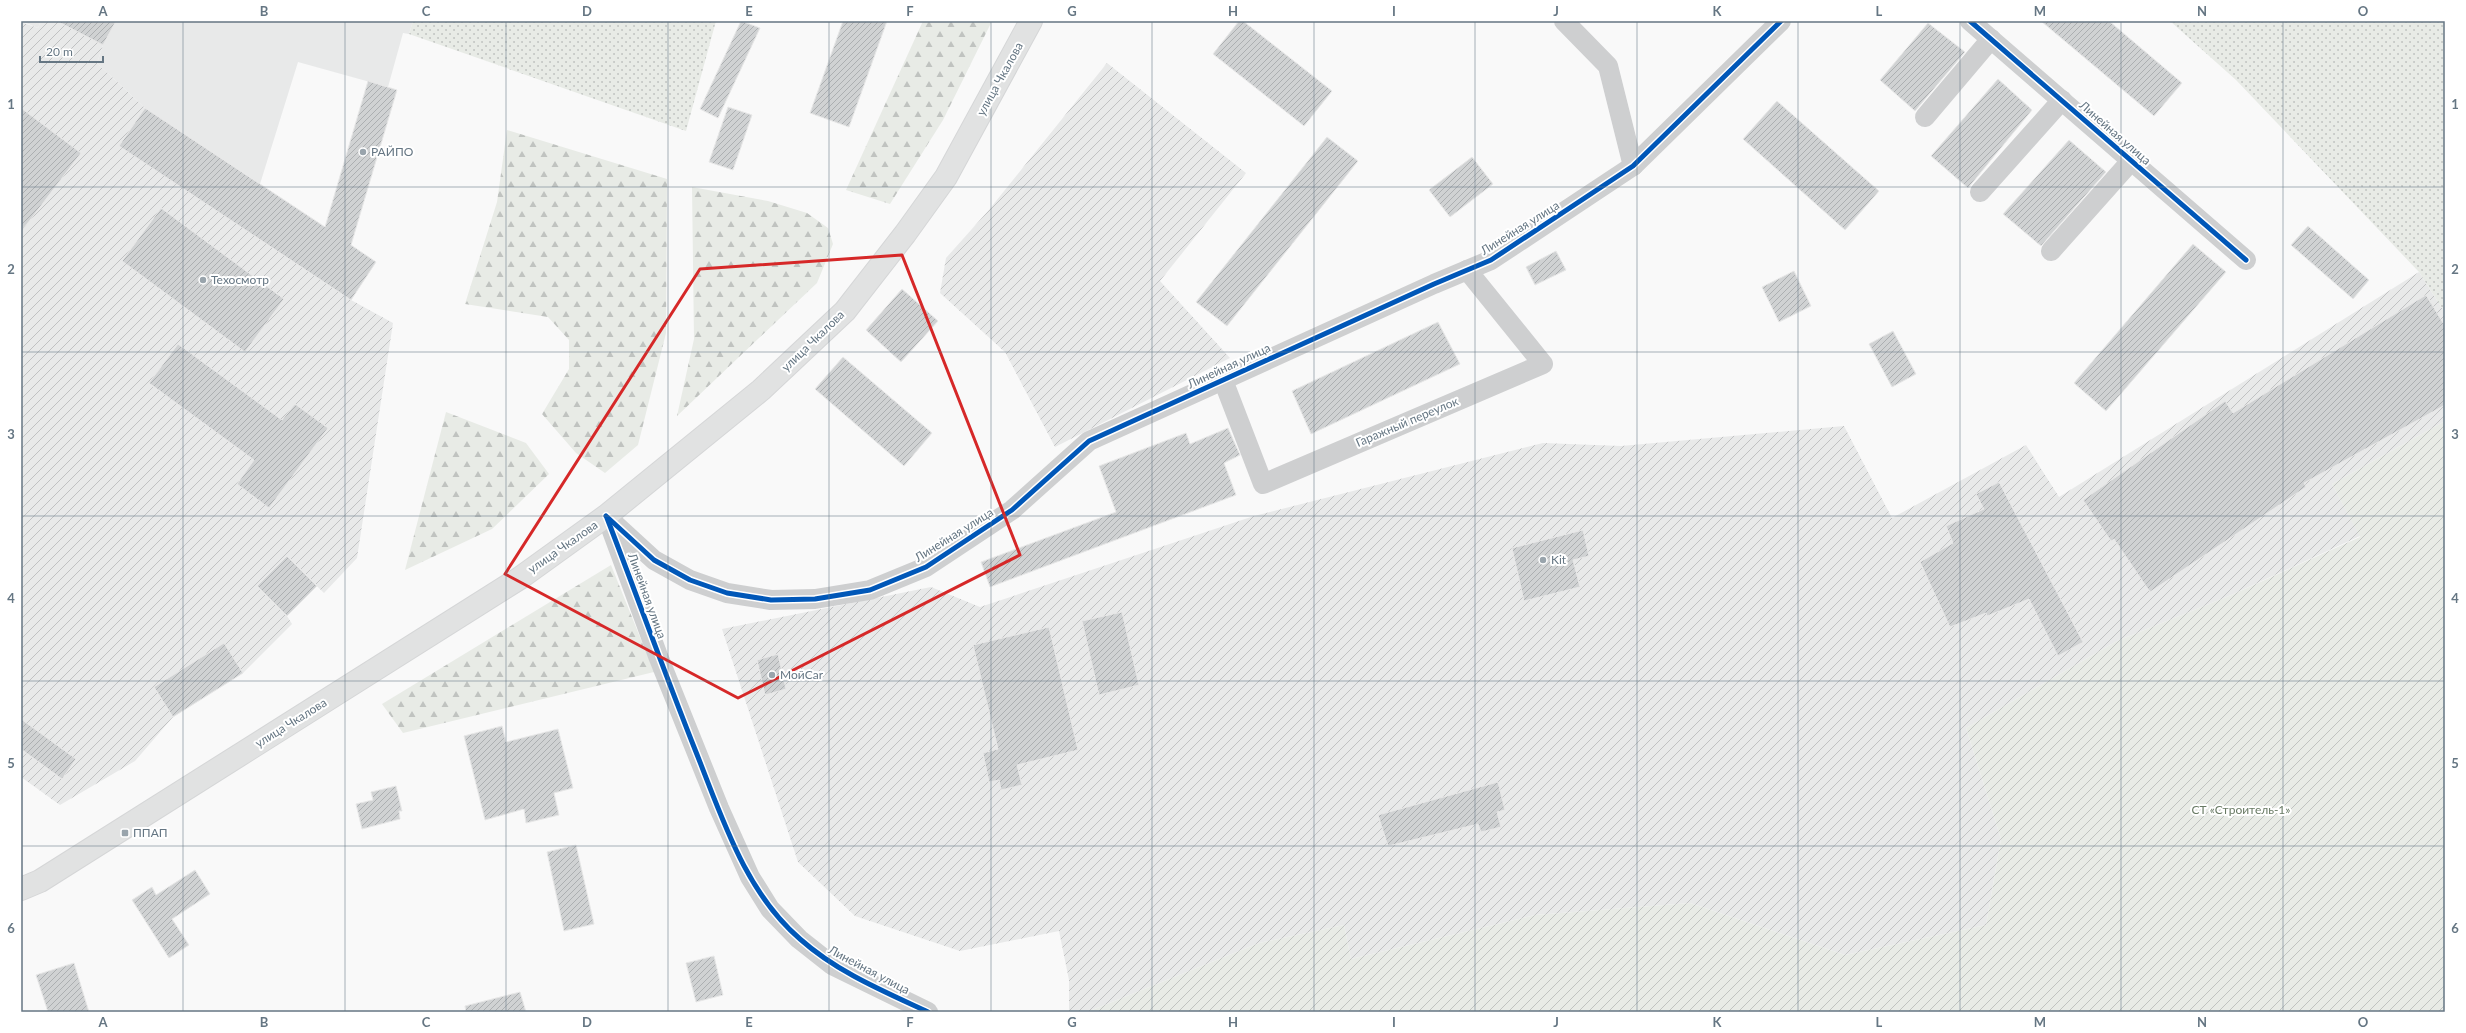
<svg xmlns="http://www.w3.org/2000/svg" width="2466" height="1033" viewBox="0 0 2466 1033" font-family="Lato,sans-serif">
  <defs>
    <pattern id="industrial-furrows" width="10" height="10" patternUnits="userSpaceOnUse"><rect width="10" height="10" fill="#e8e9e9"/><path d="M-1 1l2-2M0 10L10 0M9 11l2-2" fill="none" stroke="#c0c1c2"/></pattern>
    <pattern id="grass-dots" width="8" height="8" patternUnits="userSpaceOnUse"><rect width="8" height="8" fill="#e8ebe6"/><path d="M2 2h.1M6 6h.1" fill="none" stroke="#c0c3c0" stroke-width="1.8" stroke-linecap="round"/></pattern>
    <pattern id="forest-firs" width="22" height="20" patternUnits="userSpaceOnUse"><rect width="22" height="20" fill="#e8ebe6"/><path d="M5 1l3.5 6h-7zM16 11l3.5 6h-7z" fill="#c0c3c0"/></pattern>
    <pattern id="garden-furrows" width="10" height="10" patternUnits="userSpaceOnUse"><rect width="10" height="10" fill="#e8ebe6"/><path d="M-1 1l2-2M0 10L10 0M9 11l2-2" fill="none" stroke="#c0c3c0"/></pattern>
    <pattern id="building-hatch" width="6" height="6" patternUnits="userSpaceOnUse"><rect width="6" height="6" fill="#d0d2d3"/><path d="M-1 1l2-2M0 6l6-6M5 7l2-2" fill="none" stroke="#acafb1"/></pattern>
  </defs>
  <rect width="100%" height="100%" fill="#f9f9f9"/>
  <g fill="#e8e9e9">
    <polygon points="21,21 41,21 38,28"/>
    <polygon points="116,21 413,21 409,34 403,33 388,87 298,62 260,184 145,108 97,63 103,45"/>
  </g>
  <g fill="url(#industrial-furrows)">
    <polygon points="41,21 116,21 103,45 97,63 145,108 376,262 351,300 393,323 357,558 324,593 287,557 257,586 287,616 292,624 243,673 224,643 154,687 173,717 135,761 60,805 21,777 21,22 38,28"/>
    <polygon points="1107,63 1246,173 1160,281 1230,358 1055,447 1005,352 940,293 946,258 988,211"/>
    <polygon points="2419,272 2445,313 2445,421 2332,484 2360,536 2229,596 2117,641 1966,728 2001,839 1986,925 1845,955 1690,903 1535,915 1351,959 1344,925 1259,943 1087,1012 1069,1012 1069,980 1059,931 960,951 855,916 798,862 722,629 931,587 980,607 1254,516 1543,443 1621,446 1844,426 1892,518 2026,445 2059,497"/>
  </g>
  <g fill="url(#grass-dots)">
    <polygon points="413,21 716,21 686,131 409,34"/>
    <polygon points="2170,21 2445,21 2445,313 2419,272 2236,80"/>
  </g>
  <g fill="url(#forest-firs)">
    <polygon points="923,21 992,21 943,120 890,204 846,190"/>
    <polygon points="507,130 667,179 666,333 638,445 605,473 576,453 542,414 569,369 569,340 548,317 465,304 497,202"/>
    <polygon points="692,187 768,201 807,213 828,228 833,244 817,283 677,416 694,339"/>
    <polygon points="446,412 526,443 549,474 492,529 405,570"/>
    <polygon points="611,565 654,672 403,733 382,704"/>
  </g>
  <polygon fill="url(#garden-furrows)" points="2445,421 2445,1012 1087,1012 1259,943 1344,925 1351,959 1535,915 1690,903 1845,955 1986,925 2001,839 1966,728 2117,641 2229,596 2360,537 2332,484"/>
  <g fill="url(#building-hatch)" stroke="#e8e8e8">
    <polygon points="57,21 116,21 103,45"/>
    <polygon points="741,21 760,28 718,118 700,109"/>
    <polygon points="843,21 887,21 849,127 810,113"/>
    <polygon points="1239,21 1243,21 1332,91 1304,126 1213,54"/>
    <polygon points="2041,21 2109,21 2182,83 2154,116"/>
    <polygon points="1928,23 1965,52 1915,111 1880,80"/>
    <polygon points="1998,79 2032,110 1968,188 1931,156"/>
    <polygon points="368,81 397,90 351,245 376,262 351,300 119,146 145,108 325,227"/>
    <polygon points="1777,101 1879,191 1845,230 1743,139"/>
    <polygon points="728,107 752,115 733,170 709,162"/>
    <polygon points="21,108 81,153 21,232"/>
    <polygon points="1327,137 1358,161 1227,326 1196,302"/>
    <polygon points="2069,140 2106,172 2041,246 2003,214"/>
    <polygon points="1472,157 1493,184 1450,217 1429,190"/>
    <polygon points="161,208 284,299 245,352 122,261"/>
    <polygon points="2308,226 2369,280 2353,299 2291,245"/>
    <polygon points="2193,244 2226,272 2106,411 2074,383"/>
    <polygon points="1556,251 1566,270 1535,285 1526,267"/>
    <polygon points="1794,271 1811,306 1779,322 1762,287"/>
    <polygon points="902,289 938,321 901,362 866,330"/>
    <polygon points="2426,295 2445,326 2445,405 2304,483 2306,487 2150,592 2114,539 2111,541 2083,500 2225,401 2233,413"/>
    <polygon points="1438,322 1460,364 1311,434 1292,391"/>
    <polygon points="1893,331 1916,374 1892,387 1869,344"/>
    <polygon points="178,344 282,420 295,404 328,428 269,508 237,484 254,460 149,383"/>
    <polygon points="843,357 932,433 904,466 815,389"/>
    <polygon points="1228,428 1240,455 1224,463 1236,495 990,587 981,562 1116,512 1099,466 1186,433 1190,444"/>
    <polygon points="1999,482 2083,642 2058,656 2029,599 1987,616 1986,613 1950,627 1920,562 1953,543 1946,526 1984,509 1976,494"/>
    <polygon points="1583,530 1589,556 1573,560 1580,587 1524,601 1512,548"/>
    <polygon points="287,556 317,586 287,616 257,586"/>
    <polygon points="1122,612 1139,685 1099,695 1082,621"/>
    <polygon points="1049,627 1078,750 1017,765 1022,785 1001,790 999,780 989,782 983,753 998,749 973,645"/>
    <polygon points="224,643 243,673 173,717 154,687"/>
    <polygon points="778,654 786,689 765,695 757,660"/>
    <polygon points="21,719 76,759 62,779 21,749"/>
    <polygon points="502,726 506,742 558,729 573,788 554,793 559,815 526,823 524,809 485,820 464,736"/>
    <polygon points="1498,782 1505,810 1497,812 1501,827 1481,832 1478,824 1388,846 1378,815"/>
    <polygon points="396,786 402,811 399,811 400,819 362,829 356,804 373,800 371,792"/>
    <polygon points="576,845 594,924 564,931 547,852"/>
    <polygon points="195,870 210,894 172,919 189,945 169,958 132,900 152,887 156,895"/>
    <polygon points="714,956 723,995 696,1002 686,963"/>
    <polygon points="74,963 89,1012 48,1012 36,975"/>
    <polygon points="520,992 526,1012 466,1012 465,1006"/>
  </g>
  <g fill="none" stroke-linecap="round" stroke-linejoin="round">
    <defs>
      <polyline id="secondary" points="21,889 40,881 520,578 606,516 761,390 845,311 905,234 946,177 1031,21"/>
    </defs>
    <use href="#secondary" stroke="#d5d6d7" stroke-width="24"/>
    <g stroke="#cecfd0" stroke-width="20">
      <polyline points="1564,21 1608,66 1633,166"/>
      <polyline points="1970,21 2246,260"/>
      <polyline points="1925,117 1991,39"/>
      <polyline points="1980,192 2062,100"/>
      <polyline points="2051,251 2131,161"/>
      <polyline points="1223,380 1263,484 1543,364 1467,270"/>
      <polyline points="606,516 654,560 690,580 727,593 771,600 815,599 870,590 926,567 1012,510 1089,441 1434,284 1491,260 1633,166 1781,21"/>
      <polyline points="608,520 658,656 719,808 750,877 770,909 799,939 832,965 928,1012"/>
    </g>
    <use href="#secondary" stroke="#e1e2e2" stroke-width="22"/>
    <defs>
      <g id="cycleway">
        <polyline points="1970,21 2246,260"/>
        <polyline points="606,516 654,560 690,580 727,593 771,600 815,599 870,590 926,567 1012,510 1089,441 1434,284 1491,260 1633,166 1781,21"/>
        <path d="M607,518C637,596 665,674 696,752C722,817 745,892 800,939C837,972 883,991 928,1012"/>
      </g>
    </defs>
    <use href="#cycleway" stroke="#fff" stroke-width="8"/>
    <use href="#cycleway" stroke="#0057b8" stroke-width="5"/>
  </g>
  <path fill="none" stroke="#d62828" stroke-width="3" stroke-linejoin="round" d="M902,255L1020,555L738,698L505,574L700,269Z"/>
  <path fill="none" stroke="#657683" stroke-width="1" stroke-opacity="0.55" d="M183,21V1012M345,21V1012M506,21V1012M668,21V1012M829,21V1012M991,21V1012M1152,21V1012M1314,21V1012M1475,21V1012M1637,21V1012M1798,21V1012M1960,21V1012M2121,21V1012M2283,21V1012M21,187H2445M21,352H2445M21,516H2445M21,681H2445M21,846H2445"/>
  <g fill="#99a4ac" stroke="#fff" stroke-width="1.5">
    <circle cx="363" cy="152" r="4"/>
    <circle cx="203" cy="280" r="4"/>
    <circle cx="1543" cy="560" r="4"/>
    <circle cx="772" cy="675" r="4"/>
    <rect x="121" y="829" width="8" height="8" rx="2"/>
  </g>
  <g text-anchor="middle" stroke-width="4" stroke-linejoin="round" paint-order="stroke">
    <g font-size="12" fill="#657683" stroke="#fff">
      <text transform="translate(1000 79) rotate(-61)" y="4">улица Чкалова</text>
      <text transform="translate(2115 133) rotate(41)" y="4">Линейная улица</text>
      <text transform="translate(1520 228) rotate(-32)" y="4">Линейная улица</text>
      <text transform="translate(813 341) rotate(-44)" y="4">улица Чкалова</text>
      <text transform="translate(1229 366) rotate(-25)" y="4">Линейная улица</text>
      <text transform="translate(1407 422) rotate(-23)" y="4">Гаражный переулок</text>
      <text transform="translate(954 535) rotate(-32)" y="4">Линейная улица</text>
      <text transform="translate(563 547) rotate(-35)" y="4">улица Чкалова</text>
      <text transform="translate(647 596) rotate(70)" y="4">Линейная улица</text>
      <text transform="translate(291 723) rotate(-32)" y="4">улица Чкалова</text>
      <text transform="translate(869 970) rotate(28)" y="4">Линейная улица</text>
    </g>
    <g font-size="12" fill="#657683" stroke="#fff" text-anchor="start">
      <text x="371" y="156">РАЙПО</text>
      <text x="211" y="284">Техосмотр</text>
      <text x="1551" y="564">Kit</text>
      <text x="780" y="679">МойCar</text>
      <text x="133" y="837">ППАП</text>
    </g>
    <g font-size="12" fill="#687a64" stroke="#fff">
      <text x="2241" y="814">СТ «Строитель-1»</text>
    </g>
  </g>
  <rect width="2466" height="1033" fill="none" stroke="#ffffff" stroke-width="44"/>
  <path d="M40 56v6h63v-6" fill="none" stroke="#657683" stroke-width="2"/>
  <text x="46" y="56" font-size="12" fill="#657683" stroke="#ffffff" stroke-width="3" paint-order="stroke">20 m</text>
  <rect x="22" y="22" width="2422" height="989" fill="none" stroke="#657683" stroke-width="1.5"/>
  <g font-size="13" text-anchor="middle" font-weight="bold" fill="#657683">
    <text x="103" y="16">A</text>
    <text x="264" y="16">B</text>
    <text x="426" y="16">C</text>
    <text x="587" y="16">D</text>
    <text x="749" y="16">E</text>
    <text x="910" y="16">F</text>
    <text x="1072" y="16">G</text>
    <text x="1233" y="16">H</text>
    <text x="1394" y="16">I</text>
    <text x="1556" y="16">J</text>
    <text x="1717" y="16">K</text>
    <text x="1879" y="16">L</text>
    <text x="2040" y="16">M</text>
    <text x="2202" y="16">N</text>
    <text x="2363" y="16">O</text>
    <text x="11" y="109">1</text>
    <text x="2455" y="109">1</text>
    <text x="11" y="274">2</text>
    <text x="2455" y="274">2</text>
    <text x="11" y="439">3</text>
    <text x="2455" y="439">3</text>
    <text x="11" y="603">4</text>
    <text x="2455" y="603">4</text>
    <text x="11" y="768">5</text>
    <text x="2455" y="768">5</text>
    <text x="11" y="933">6</text>
    <text x="2455" y="933">6</text>
    <text x="103" y="1027">A</text>
    <text x="264" y="1027">B</text>
    <text x="426" y="1027">C</text>
    <text x="587" y="1027">D</text>
    <text x="749" y="1027">E</text>
    <text x="910" y="1027">F</text>
    <text x="1072" y="1027">G</text>
    <text x="1233" y="1027">H</text>
    <text x="1394" y="1027">I</text>
    <text x="1556" y="1027">J</text>
    <text x="1717" y="1027">K</text>
    <text x="1879" y="1027">L</text>
    <text x="2040" y="1027">M</text>
    <text x="2202" y="1027">N</text>
    <text x="2363" y="1027">O</text>
  </g>
</svg>
